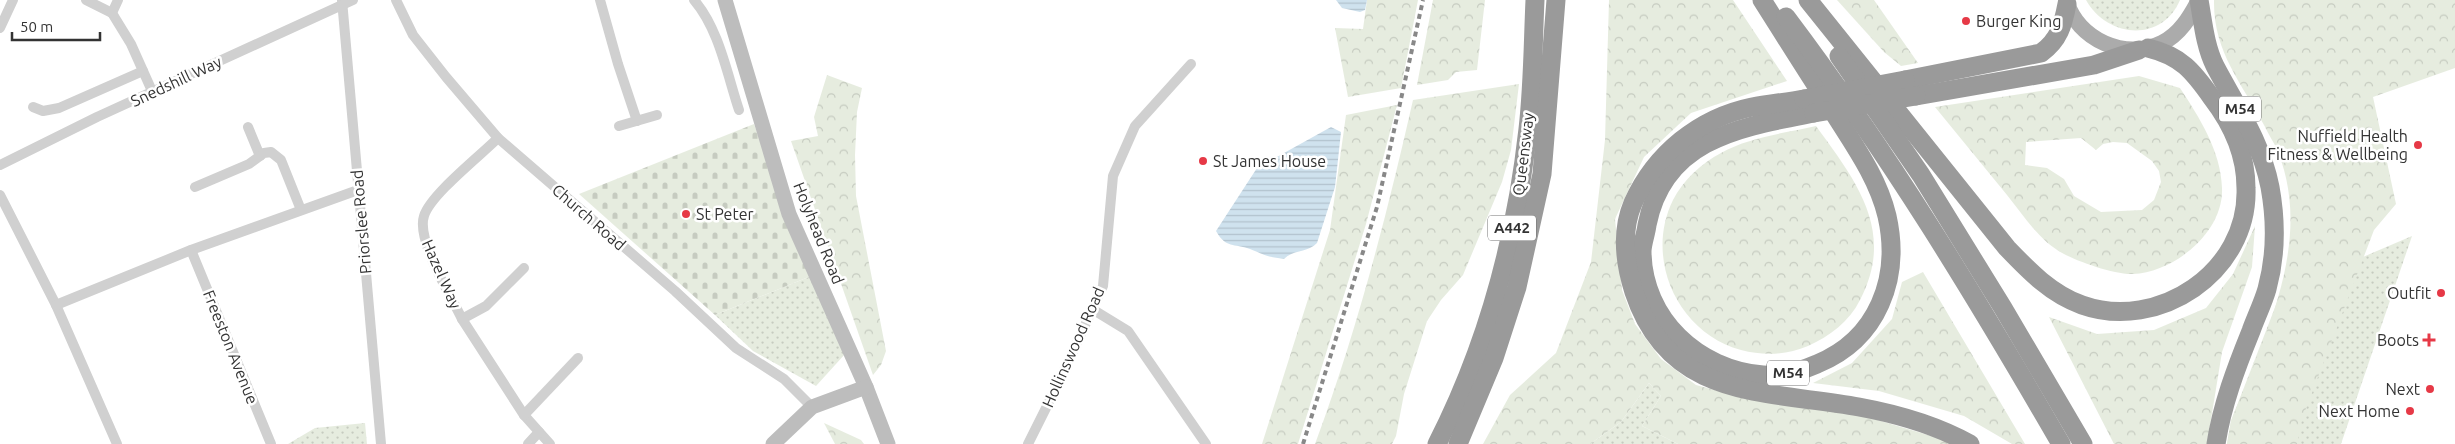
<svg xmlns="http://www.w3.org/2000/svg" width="2455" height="444" viewBox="0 0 2455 444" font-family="Ubuntu,sans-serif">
  <defs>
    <pattern id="grass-dots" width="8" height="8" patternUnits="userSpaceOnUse" patternTransform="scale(1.25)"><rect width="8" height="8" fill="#e6ecdf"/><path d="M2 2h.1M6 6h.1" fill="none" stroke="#c6cbc0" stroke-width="1.8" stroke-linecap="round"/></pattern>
    <pattern id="forest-crowns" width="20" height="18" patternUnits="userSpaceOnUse" patternTransform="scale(1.25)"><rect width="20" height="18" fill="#e6ecdf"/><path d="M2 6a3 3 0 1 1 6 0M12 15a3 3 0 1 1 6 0" fill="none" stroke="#c6cbc0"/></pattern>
    <pattern id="cemetery-stones" width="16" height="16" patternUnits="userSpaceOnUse" patternTransform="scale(1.25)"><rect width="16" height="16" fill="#e6ecdf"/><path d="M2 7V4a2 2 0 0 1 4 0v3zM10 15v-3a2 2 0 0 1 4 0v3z" fill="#c6cbc0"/></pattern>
    <pattern id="water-rules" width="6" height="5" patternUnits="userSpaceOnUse" patternTransform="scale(1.25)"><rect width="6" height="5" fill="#cfe2ee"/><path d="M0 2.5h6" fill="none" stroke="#b2c2cd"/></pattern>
  </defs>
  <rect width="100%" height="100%" fill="#fff"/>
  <g fill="url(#grass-dots)">
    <path d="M2086,0H2180C2162,43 2107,38 2086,0Z"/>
    <polygon points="2412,236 2341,444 2227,444 2231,421 2281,292"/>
    <polygon points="811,276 845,354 816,386 753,351 715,315"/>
    <polygon points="1649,383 1661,396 1642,426 1678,444 1590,444 1621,422"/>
    <polygon points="365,423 367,444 288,444 315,428"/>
  </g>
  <g fill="url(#forest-crowns)" fill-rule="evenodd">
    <polygon points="1367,0 1418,0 1401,88 1348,97 1335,28 1363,29"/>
    <polygon points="1433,0 1485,0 1477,70 1456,72 1448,80 1417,85"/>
    <polygon points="1609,0 1733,0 1787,81 1691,113 1644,157 1615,219 1622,290 1635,324 1661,359 1696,385 1737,396 1864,416 1945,440 1952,444 1678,444 1642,426 1661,396 1649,383 1621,422 1590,444 1483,444 1510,395 1556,353 1591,262 1605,140"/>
    <polygon points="1837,0 1874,0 1918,63 1901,66 1884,52"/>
    <path d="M2214,0H2455V68L2373,97L2396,204L2374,230L2302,419L2297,444H2227L2231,421C2264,337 2314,243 2278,152C2274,142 2268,134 2264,125C2241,82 2213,51 2214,0Z"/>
    <polygon points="827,75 862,88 857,112 855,155 856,196 886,351 881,365 873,375 791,141 818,136 814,117"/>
    <path d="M2139,76L2180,88C2199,117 2221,151 2222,188C2224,232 2175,272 2133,274C2116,275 2079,262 2064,254C2040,242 2024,216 2007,195C1983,166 1959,136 1935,107ZM2081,138L2096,150L2103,144L2113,142L2127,143L2152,161L2159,171L2161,182L2154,200L2142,210L2101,212L2074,196L2064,179L2047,168L2025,165L2026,142Z"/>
    <path d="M1519,84L1511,150L1502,182L1463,275L1441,300L1427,321L1404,394L1396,436L1392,444H1315C1356,334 1387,215 1413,100Z"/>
    <polygon points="1397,105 1366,224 1298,444 1262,444 1330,230 1346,115"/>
    <path d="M1816,126C1856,181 1896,231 1860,300C1849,322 1830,336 1808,346C1786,355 1764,356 1741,350C1678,333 1644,259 1673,200C1683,180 1702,163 1721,153C1749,137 1786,133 1816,126Z"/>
    <polygon points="2255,226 2252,267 2222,352 2207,444 2114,444 2049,317 2097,334 2154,330 2206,308 2233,274"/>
    <polygon points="1923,272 2025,444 2012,444 1964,416 1879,391 1813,383 1852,363 1892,319 1902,282"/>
    <polygon points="824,423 861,440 864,444 835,444"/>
  </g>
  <polygon fill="url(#cemetery-stones)" points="754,124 811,276 715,315 579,194"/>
  <g fill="url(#water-rules)">
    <polygon points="1336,0 1367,0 1365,10 1360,12 1342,8"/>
    <path d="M1331,127L1341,132L1335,187L1317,243C1308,253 1294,249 1284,259C1267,257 1265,255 1250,249C1234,243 1226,249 1216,231L1257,168Z"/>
  </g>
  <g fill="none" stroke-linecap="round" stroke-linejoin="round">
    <g stroke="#d0d0d0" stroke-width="10">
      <polyline points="86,0 112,13 131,44 152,91"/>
      <polyline points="342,0 381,444"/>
      <polyline points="396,0 413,35 446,77 498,138 675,291 736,348 784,379 812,407"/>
      <polyline points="600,0 618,64 637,121"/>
      <path d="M694,0C719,29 727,74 739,110"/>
      <polyline points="112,13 118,0"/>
      <polyline points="0,28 13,0"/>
      <polyline points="33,107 43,111 59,108 143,71"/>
      <polyline points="619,126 657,115"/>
      <polyline points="248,127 260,156"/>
      <path d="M498,138C481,155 430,195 424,216C416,240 451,296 462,319L486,306L524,268"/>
      <polyline points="0,165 97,117 353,0"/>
      <polyline points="195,187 249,164 264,153 271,152 281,160 301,210"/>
      <polyline points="0,195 56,305 117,444"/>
      <polyline points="191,250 271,444"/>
      <polyline points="56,305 191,250 358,190"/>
      <polyline points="1092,309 1128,331 1206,444"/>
      <polyline points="462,319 524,415 550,444"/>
      <polyline points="524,415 578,358"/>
      <polyline points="528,444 539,432"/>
      <polyline points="1028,444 1056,388 1103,286 1113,176 1135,126 1191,64"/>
    </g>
    <g stroke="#bdbdbd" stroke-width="15">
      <polyline points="725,0 789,214 866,387 888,444"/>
      <polyline points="773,444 812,407 866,387"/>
    </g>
    <path stroke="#ababab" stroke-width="16" d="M2066,0C2077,40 2126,61 2162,43C2180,34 2190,17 2199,0"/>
    <g stroke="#9a9a9a" stroke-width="19">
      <path d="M1762,0C1786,38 1810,76 1834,113C1854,145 1878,178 1887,216C1901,278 1878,339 1817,364C1801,371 1781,377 1763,375C1698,370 1643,319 1642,252C1642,243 1646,234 1647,225C1664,138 1742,127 1814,113"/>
      <path d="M1808,0L2007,248C2029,271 2051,294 2082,305C2158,332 2249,272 2246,188C2246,155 2232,124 2212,98C2193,71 2181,56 2148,48"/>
      <path d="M2199,0C2203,22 2205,46 2215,66C2236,106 2261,141 2270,187C2276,220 2276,256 2267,289C2263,303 2256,317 2251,331C2236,368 2222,405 2216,444"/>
      <path d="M1786,17C1888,152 1976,297 2061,444"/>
      <polyline points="1839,56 1921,175 2003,308 2083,444"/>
      <path d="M1905,80L2041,53C2059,40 2063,25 2067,4"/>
      <polyline points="1916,96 2094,65 2139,50"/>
      <path d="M1804,99C1787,102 1769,104 1752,107C1699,118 1655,154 1633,203C1621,231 1625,264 1634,292C1670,401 1766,390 1859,407C1897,414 1936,425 1970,444"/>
      <path d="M1437,444C1487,346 1516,238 1528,129C1533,86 1533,43 1535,0"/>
      <polyline points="1458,444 1494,358 1517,287 1542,174 1556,0"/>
    </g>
    <polyline stroke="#888" stroke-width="4" stroke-dasharray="5 4" stroke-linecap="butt" points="1303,444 1377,207 1423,0"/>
    <g stroke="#9a9a9a" stroke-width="19">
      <polyline points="1804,99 1905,80"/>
      <polyline points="1814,113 1916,96"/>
    </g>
  </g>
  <g fill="#e63946" stroke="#fff" stroke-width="2">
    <circle cx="1966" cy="21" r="5"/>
    <circle cx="2418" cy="145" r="5"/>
    <circle cx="1203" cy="161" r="5"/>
    <circle cx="686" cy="214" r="5"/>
    <circle cx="2441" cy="293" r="5"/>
    <path d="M2426.5 332.5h5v5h5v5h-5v5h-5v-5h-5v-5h5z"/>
    <circle cx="2430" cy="389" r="5"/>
    <circle cx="2410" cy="411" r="5"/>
  </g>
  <g text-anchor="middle" stroke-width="5" stroke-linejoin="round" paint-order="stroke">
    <g fill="#fff" stroke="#707070" stroke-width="1">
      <rect x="2219" y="96.5" width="42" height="25" rx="4"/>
      <rect x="1488" y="215.5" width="48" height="25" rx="4"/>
      <rect x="1767" y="360.5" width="42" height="25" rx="4"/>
    </g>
    <g font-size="15" font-weight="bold" fill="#333">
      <text x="2240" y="114">M54</text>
      <text x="1512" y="233">A442</text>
      <text x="1788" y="378">M54</text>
    </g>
    <g font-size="16" fill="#333" stroke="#fff" text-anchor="end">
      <text x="1976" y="27" text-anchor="start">Burger King</text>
      <text x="2408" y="142">Nuffield Health<tspan x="2408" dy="18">Fitness &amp; Wellbeing</tspan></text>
      <text x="1213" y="167" text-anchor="start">St James House</text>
      <text x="696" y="220" text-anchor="start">St Peter</text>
      <text x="2431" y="299">Outfit</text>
      <text x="2419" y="346">Boots</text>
      <text x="2420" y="395">Next</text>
      <text x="2400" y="417">Next Home</text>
    </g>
    <g font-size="16" fill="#333" stroke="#fff">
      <text transform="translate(176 81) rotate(-25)" y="6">Snedshill Way</text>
      <text transform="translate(1523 154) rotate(-83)" y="6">Queensway</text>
      <text transform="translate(589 217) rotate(41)" y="6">Church Road</text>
      <text transform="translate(361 222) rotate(-95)" y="6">Priorslee Road</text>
      <text transform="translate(819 233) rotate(68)" y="6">Holyhead Road</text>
      <text transform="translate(442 274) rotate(66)" y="6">Hazel Way</text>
      <text transform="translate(231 347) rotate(68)" y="6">Freeston Avenue</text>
      <text transform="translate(1073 347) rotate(-66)" y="6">Hollinswood Road</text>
    </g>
  </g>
  <path d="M12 32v8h88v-8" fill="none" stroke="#333333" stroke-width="2.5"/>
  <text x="20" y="32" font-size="15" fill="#333333" stroke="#ffffff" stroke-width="4" paint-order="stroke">50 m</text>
</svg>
